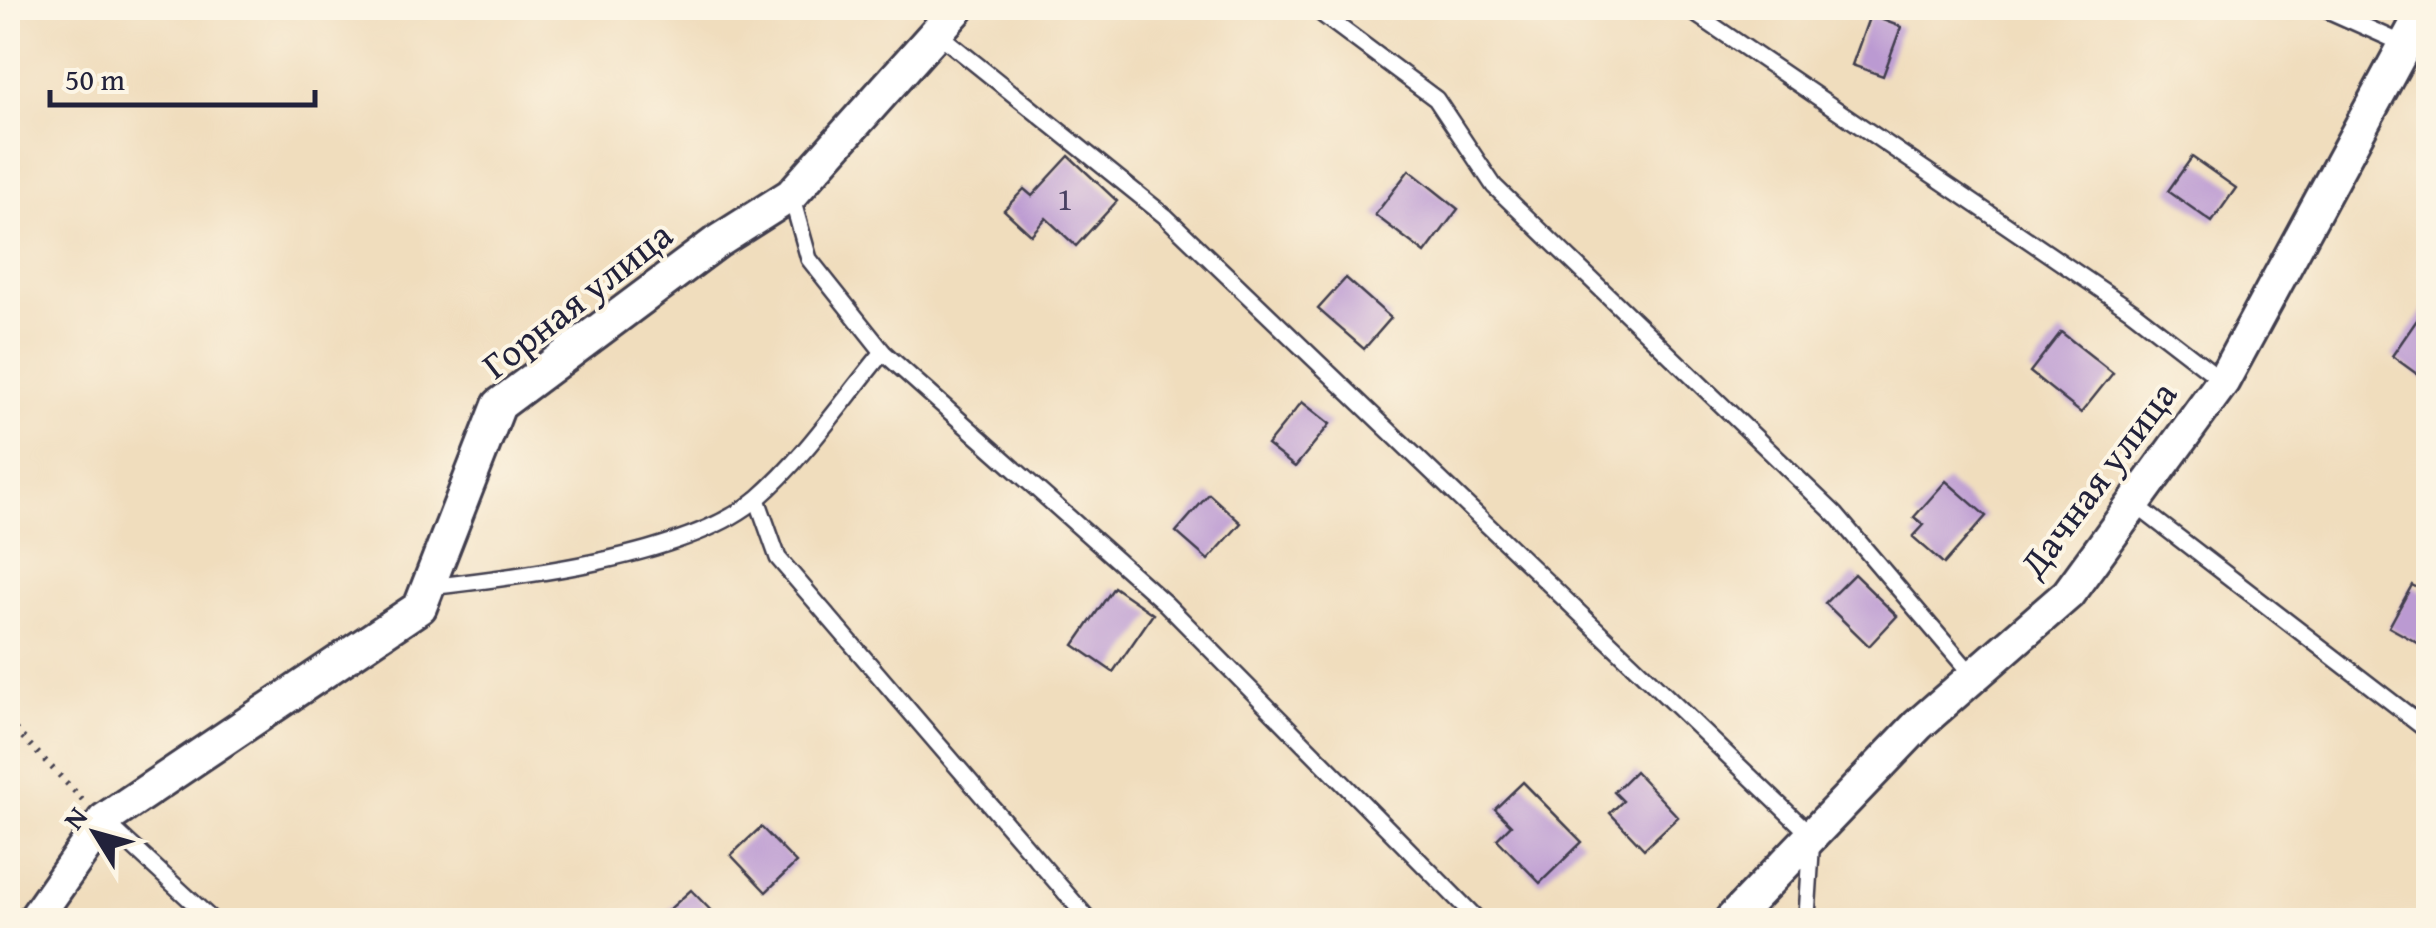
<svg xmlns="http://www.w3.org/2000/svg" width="2436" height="928" viewBox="0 0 2436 928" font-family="'Gentium Book Plus',serif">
  <rect width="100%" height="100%" fill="#fcf5e5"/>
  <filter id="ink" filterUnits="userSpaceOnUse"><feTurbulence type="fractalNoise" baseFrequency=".01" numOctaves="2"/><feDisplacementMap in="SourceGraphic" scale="20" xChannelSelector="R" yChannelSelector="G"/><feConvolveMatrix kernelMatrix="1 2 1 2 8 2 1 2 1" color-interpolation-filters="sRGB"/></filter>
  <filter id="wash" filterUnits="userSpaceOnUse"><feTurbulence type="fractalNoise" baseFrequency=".0048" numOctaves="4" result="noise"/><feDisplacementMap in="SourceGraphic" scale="40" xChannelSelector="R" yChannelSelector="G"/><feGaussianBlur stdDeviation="2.25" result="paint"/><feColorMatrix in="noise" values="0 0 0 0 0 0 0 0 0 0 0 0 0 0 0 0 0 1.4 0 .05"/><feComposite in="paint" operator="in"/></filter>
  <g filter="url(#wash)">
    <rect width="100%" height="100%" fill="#f0ddbd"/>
    <g id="blocks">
      <g fill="#bb9ad2">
        <polygon points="1870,15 1901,27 1883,76 1852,65"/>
        <polygon points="1069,156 1117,201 1076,246 1046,218 1031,235 1004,210 1024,189 1032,196"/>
        <polygon points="2192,157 2236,188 2212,222 2168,191"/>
        <polygon points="1409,170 1458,209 1425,253 1375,215"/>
        <polygon points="1346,278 1391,318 1364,349 1318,309"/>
        <polygon points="2428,304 2428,382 2392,356"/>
        <polygon points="2061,332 2113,373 2081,413 2030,372"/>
        <polygon points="1302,402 1330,424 1295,467 1267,445"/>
        <polygon points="1946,481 1986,516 1944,564 1913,537 1924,525 1914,517"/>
        <polygon points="1209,494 1241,523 1208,560 1176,532"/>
        <polygon points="1854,574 1897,616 1869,646 1825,603"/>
        <polygon points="2412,585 2428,594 2425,647 2389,627"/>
        <polygon points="1114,587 1153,614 1113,672 1074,645"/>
        <polygon points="1635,771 1678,817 1644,849 1610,813 1623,801 1614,792"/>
        <polygon points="1523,782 1582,842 1540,883 1497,839 1511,825 1495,809"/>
        <polygon points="761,827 796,863 766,892 731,855"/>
        <polygon points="691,890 720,920 668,920 663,915"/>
      </g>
    </g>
  </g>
  <g filter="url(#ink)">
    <use href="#blocks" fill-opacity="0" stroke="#413e4e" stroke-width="2.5"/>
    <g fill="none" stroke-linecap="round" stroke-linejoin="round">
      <defs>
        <g id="lane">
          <polyline points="1314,8 1436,99 1494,186 1836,515 1973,676"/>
          <polyline points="1687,8 2131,310 2223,381"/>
          <polyline points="2323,8 2406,45 2428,45"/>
          <polyline points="936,32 1165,216 1812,836 1807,916 1813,920"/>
          <polyline points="791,195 809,259 883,352 1166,604 1478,920"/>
          <polyline points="757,499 778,558 1089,920"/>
          <polyline points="2132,502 2428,730"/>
          <path d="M429,587C518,577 689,557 758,498C805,457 843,400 883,352"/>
          <polyline points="104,820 212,920"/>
        </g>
        <g id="street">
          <polyline points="34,920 104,820 420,607 499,405 717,242 791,195 958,8"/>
          <polyline points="1731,920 1918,725 2068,594 2223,381 2425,8"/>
        </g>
      </defs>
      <use href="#lane" stroke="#413e4e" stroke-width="20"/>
      <use href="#street" stroke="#413e4e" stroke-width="38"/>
      <polyline stroke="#413e4e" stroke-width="6" stroke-dasharray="2.5 8" stroke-linecap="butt" points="8,722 83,800"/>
      <use href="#lane" stroke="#fff" stroke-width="15"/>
      <use href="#street" stroke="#fff" stroke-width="32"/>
    </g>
  </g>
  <g text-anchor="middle" stroke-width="8" stroke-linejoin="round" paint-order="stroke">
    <g font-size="32" fill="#484061">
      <text x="1065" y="210">1</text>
    </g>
    <g font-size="38" fill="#22223b" stroke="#fcf5e5">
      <text transform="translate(577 300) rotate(-38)" y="13">Горная улица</text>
      <text transform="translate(2098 479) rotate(-53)" y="13">Дачная улица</text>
    </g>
  </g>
  <rect width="2436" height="928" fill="none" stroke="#fcf5e5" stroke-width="40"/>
  <g transform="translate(95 833) rotate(307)" stroke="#fcf5e5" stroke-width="8" paint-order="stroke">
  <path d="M0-8L18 38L0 25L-18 38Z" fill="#22223b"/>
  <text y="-15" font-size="28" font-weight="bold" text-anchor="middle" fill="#22223b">N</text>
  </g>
  <path d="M50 90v15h265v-15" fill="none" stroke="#22223b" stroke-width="5"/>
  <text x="65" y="90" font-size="30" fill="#22223b" stroke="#fcf5e5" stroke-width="8" paint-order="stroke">50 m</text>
</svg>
